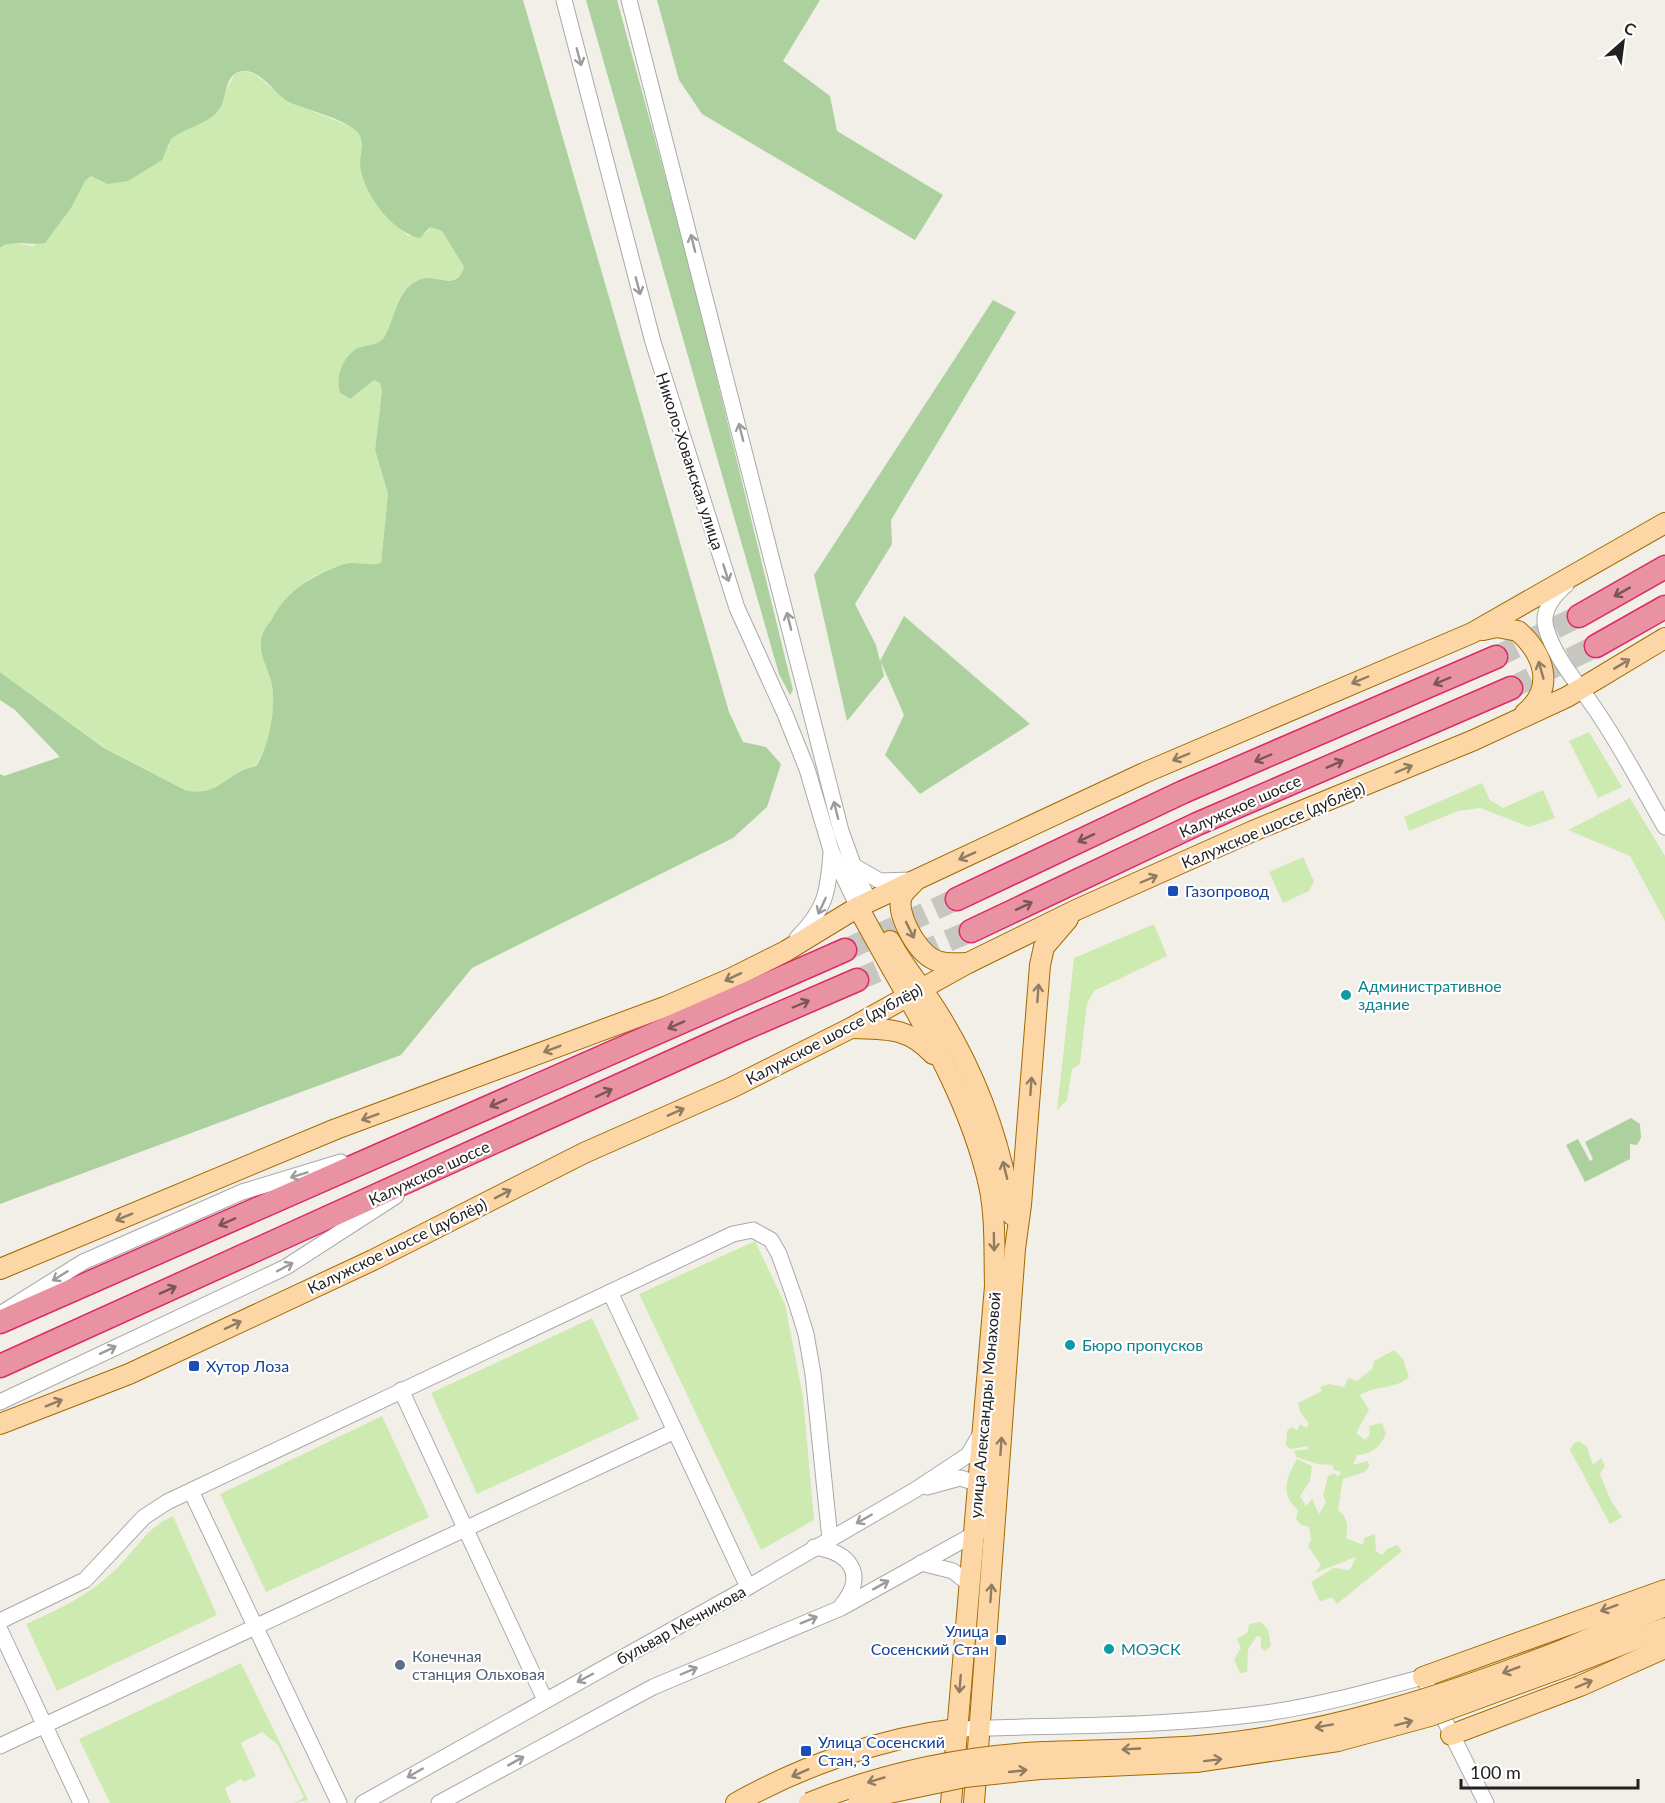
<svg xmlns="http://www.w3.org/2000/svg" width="1665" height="1803" viewBox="0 0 1665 1803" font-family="Lato,sans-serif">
  <rect width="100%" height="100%" fill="#f2efe9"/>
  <g fill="#cdebb0">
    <path d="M243,71L255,74L289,102L355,128L362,138L360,164L364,179L376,204L408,236L427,232L430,227L442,231L464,267C456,291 439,274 421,279C397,286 395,318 385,336C378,347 366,344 357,349C342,358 335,378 340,393L349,399L374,380L380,383L382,391L375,450L388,494L381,563C367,567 356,560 341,565C331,569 320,573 311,578C297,587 261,625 261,642C260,657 270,672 272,687C276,712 270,746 255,766C225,772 220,798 185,790L105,748L0,672V248L12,243L33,246L55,230L85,181L91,176L107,184L169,147L170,139L179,132L187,130L224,93L235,74Z"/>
    <polygon points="1589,732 1622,787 1598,798 1569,741"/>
    <polygon points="1482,783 1490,800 1503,808 1543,790 1555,818 1529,827 1480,808 1458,811 1409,831 1404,817"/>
    <polygon points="1630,798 1665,856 1665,921 1630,856 1568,830"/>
    <polygon points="1303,857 1314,881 1309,891 1283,903 1269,872"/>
    <polygon points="1154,924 1167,956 1094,991 1087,1003 1080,1064 1072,1069 1067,1100 1057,1110 1074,958"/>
    <polygon points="755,1241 785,1304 803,1397 814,1520 761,1550 639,1294"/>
    <polygon points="592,1318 639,1419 477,1494 431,1393"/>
    <path d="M1394,1350L1403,1359L1409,1377C1394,1390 1376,1385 1360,1395L1369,1410L1356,1433L1365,1440L1370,1434L1369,1426L1382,1423L1386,1434C1379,1448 1372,1454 1357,1455L1353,1465L1367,1461L1370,1465L1365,1472L1343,1479L1338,1510C1349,1519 1348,1526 1346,1538L1363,1545L1364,1538L1375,1534L1376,1551L1382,1555L1387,1549L1397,1545L1402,1551L1337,1604L1332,1597L1320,1602L1311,1582L1334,1568L1350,1570L1356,1557L1315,1573L1321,1565L1308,1546L1311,1540L1309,1527L1301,1525L1296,1519L1298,1510C1279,1494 1287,1477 1297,1459L1312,1466L1310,1481L1300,1496L1306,1506L1312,1499L1319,1514L1326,1502L1323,1496L1328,1476L1334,1473L1338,1477L1341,1472L1334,1470L1332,1465L1318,1464L1296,1457L1294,1451L1308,1449V1446L1292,1449L1286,1446L1287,1431L1292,1427L1297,1430L1300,1424L1306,1428L1309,1424L1300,1412L1298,1403L1322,1391L1320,1387L1329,1384L1344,1387L1348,1378L1357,1381L1373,1368L1374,1361Z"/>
    <polygon points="382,1416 429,1517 266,1592 220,1494"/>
    <polygon points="1579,1441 1587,1447 1593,1465 1601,1458 1605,1466 1600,1474 1610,1499 1622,1517 1610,1524 1570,1450 1573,1444"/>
    <path d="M173,1516L217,1615L57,1691L26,1624C57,1610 88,1596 113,1572C134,1553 145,1528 173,1516Z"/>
    <polygon points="1261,1622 1268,1630 1271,1646 1265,1651 1261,1648 1261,1637 1257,1636 1248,1649 1247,1672 1240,1673 1234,1659 1241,1648 1237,1639 1248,1632 1249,1624"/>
    <polygon points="241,1663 308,1800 295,1803 304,1797 278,1745 262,1732 241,1743 256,1776 244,1782 241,1779 225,1788 231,1803 110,1803 79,1739"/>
  </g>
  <g fill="#add19e">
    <path d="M0,0H523L729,712L743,742L766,747L781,764L767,807L733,838L472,968L401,1055L0,1204V774L4,776L60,757L15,710L0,700V672L104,748L185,790C220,798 225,772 256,766C269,747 276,709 272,686C270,672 259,656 261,642C261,632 268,625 273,617C289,589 311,577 341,565C356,560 368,567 381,563L388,494L375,450L382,391L380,383L374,380L350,399L340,393C335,378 342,358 356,349C365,344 378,347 385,336C395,318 397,287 421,279C439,274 456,292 464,267L442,231L430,227L420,238C392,233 361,191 360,163C360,154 364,144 360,136C353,120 304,110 287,101C274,93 260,69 243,71C224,73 227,97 220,108C209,125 185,127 171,139L162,160L128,181L107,184L91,176L85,181L71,208L45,243C30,246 11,239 0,248Z"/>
    <polygon points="586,0 617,0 685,249 793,690 790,695 779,674"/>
    <polygon points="657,0 820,0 783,61 830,96 837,131 943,195 915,240 702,114 679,80"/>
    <polygon points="993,300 1016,312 891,520 892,544 855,604 876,645 880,661 904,616 1030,724 920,794 885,755 904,715 881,662 884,676 847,721 814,575"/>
    <polygon points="1631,1118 1640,1124 1641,1138 1637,1145 1630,1144 1630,1159 1585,1182 1566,1145 1578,1139 1590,1161 1593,1159 1585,1142"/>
  </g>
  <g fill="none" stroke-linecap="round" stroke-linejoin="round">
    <g stroke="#c8c6c1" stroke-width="22" stroke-dasharray="22 11" stroke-linecap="butt">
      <polyline points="1496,657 1579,616"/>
      <polyline points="1511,688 1596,646"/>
      <polyline points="845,950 957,899"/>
      <polyline points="857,980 971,931"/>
    </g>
    <defs>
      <g id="minor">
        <polyline points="564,0 653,342 737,608 785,714 807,769 831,850 858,907"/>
        <polyline points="629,0 841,831 859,881 870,902"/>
        <path d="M1566,585C1554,595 1541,611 1546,628C1554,656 1575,680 1591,703C1619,742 1641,786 1665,827"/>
        <polyline points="854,866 880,881 911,880"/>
        <path d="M797,938C826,909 828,892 831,853"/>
        <polyline points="610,1292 748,1587"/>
        <polyline points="5,1311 83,1262 242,1192 341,1162"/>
        <polyline points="401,1390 545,1700"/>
        <polyline points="0,1402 286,1267 396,1196"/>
        <polyline points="927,1487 960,1478 987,1486"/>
        <polyline points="191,1491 339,1803"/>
        <path d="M814,1547C850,1552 867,1574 842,1605"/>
        <polyline points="921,1563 953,1571 969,1584"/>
        <polyline points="0,1621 85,1580 144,1517 167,1502 733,1234 753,1230 771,1240 779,1254 797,1305 806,1334 813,1374 830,1539"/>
        <polyline points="0,1630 81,1803"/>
        <path d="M957,1729C1057,1725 1158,1727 1258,1714C1314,1707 1368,1692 1423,1677L1486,1803"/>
        <polyline points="0,1746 675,1431"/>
        <polyline points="363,1803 738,1593 915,1490 968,1455 981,1433"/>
        <polyline points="439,1803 653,1687 841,1608 996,1522"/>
      </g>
      <g id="major">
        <path d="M1483,630L1497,627L1518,631C1545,655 1555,689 1525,713"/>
        <path d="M915,881C911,886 905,890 902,896C895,913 916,949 931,958C942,965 956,963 968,963"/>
        <path d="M858,907C906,998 966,1084 989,1185C996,1218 994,1252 995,1286L951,1803"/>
        <path d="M890,941C903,966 922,987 936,1010C976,1073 1001,1142 1012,1215"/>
        <path d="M851,1028C887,1029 908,1027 933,1054"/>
        <polyline points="0,1269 336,1129 667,1006 732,978 786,951 858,907 1144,773 1472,633 1665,523"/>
        <polyline points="0,1424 129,1374 373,1260 584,1153 731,1088 851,1028 968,963 1076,910 1253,831 1474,740 1567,697 1665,638"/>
        <polyline points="1565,1649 1665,1606"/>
        <polyline points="1572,1664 1665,1628"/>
        <polyline points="1423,1677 1665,1590"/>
        <polyline points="1451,1735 1580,1686 1665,1648"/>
        <path d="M736,1803C802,1766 881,1738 957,1729"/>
        <polyline points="974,1803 1015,1249 1021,1205 1040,965 1044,947 1068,919"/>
      </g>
      <g id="highway">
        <polyline points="1579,616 1665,567"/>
        <polyline points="1596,646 1665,607"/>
        <polyline points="957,899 1183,792 1496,657"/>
        <polyline points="971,931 1197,824 1511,688"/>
        <polyline points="0,1322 845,950"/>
        <polyline points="0,1366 739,1031 857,980"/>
      </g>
    </defs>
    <use href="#minor" stroke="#a9a9a9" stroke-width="17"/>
    <use href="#major" stroke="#a06b00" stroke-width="22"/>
    <use href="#highway" stroke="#dc2a67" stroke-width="25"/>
    <use href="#minor" stroke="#fff" stroke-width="15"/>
    <use href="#major" stroke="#fcd6a4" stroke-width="20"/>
    <use href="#highway" stroke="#e892a2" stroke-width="22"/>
    <defs>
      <g id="major-bridge">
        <path d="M809,1803C883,1773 964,1756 1043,1752C1095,1750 1146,1750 1198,1746C1325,1735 1447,1695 1565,1649"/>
        <polyline points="858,1803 889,1793 965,1777 1040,1769 1196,1762 1338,1741 1430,1716 1572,1664"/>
      </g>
    </defs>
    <use href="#major-bridge" stroke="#a06b00" stroke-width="22" stroke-linecap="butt"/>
    <use href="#major-bridge" stroke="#fcd6a4" stroke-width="20"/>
  </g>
  <defs><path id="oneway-shaft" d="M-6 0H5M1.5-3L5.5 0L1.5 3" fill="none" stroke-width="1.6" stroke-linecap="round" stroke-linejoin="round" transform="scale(1.5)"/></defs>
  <g stroke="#9c9c9c">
    <use href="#oneway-shaft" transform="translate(579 57) rotate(75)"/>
    <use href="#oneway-shaft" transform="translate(693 243) rotate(-104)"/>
    <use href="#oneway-shaft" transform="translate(638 286) rotate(75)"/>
    <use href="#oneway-shaft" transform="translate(741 432) rotate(-104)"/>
    <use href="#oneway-shaft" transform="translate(726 573) rotate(72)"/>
    <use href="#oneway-shaft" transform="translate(789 621) rotate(-104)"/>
    <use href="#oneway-shaft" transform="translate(836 810) rotate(-104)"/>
    <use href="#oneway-shaft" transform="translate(822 906) rotate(115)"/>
    <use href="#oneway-shaft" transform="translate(299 1175) rotate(163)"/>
    <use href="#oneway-shaft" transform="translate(285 1267) rotate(-28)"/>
    <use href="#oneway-shaft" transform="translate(60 1276) rotate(148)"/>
    <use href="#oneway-shaft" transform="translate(108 1350) rotate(-25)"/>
    <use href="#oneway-shaft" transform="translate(864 1519) rotate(150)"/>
    <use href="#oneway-shaft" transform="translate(881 1585) rotate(-29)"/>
    <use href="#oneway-shaft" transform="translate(809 1620) rotate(-22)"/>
    <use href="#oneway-shaft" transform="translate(689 1671) rotate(-23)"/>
    <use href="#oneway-shaft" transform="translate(585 1678) rotate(152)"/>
    <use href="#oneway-shaft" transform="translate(516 1761) rotate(-29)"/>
    <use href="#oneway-shaft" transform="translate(415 1773) rotate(150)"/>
  </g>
  <g stroke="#7b545c">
    <use href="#oneway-shaft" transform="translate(1622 592) rotate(151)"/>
    <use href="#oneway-shaft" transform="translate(1442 681) rotate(157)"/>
    <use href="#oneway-shaft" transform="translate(1263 758) rotate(157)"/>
    <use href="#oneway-shaft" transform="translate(1335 764) rotate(-24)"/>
    <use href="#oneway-shaft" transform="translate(1086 838) rotate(155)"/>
    <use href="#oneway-shaft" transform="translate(1024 906) rotate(-25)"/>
    <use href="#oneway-shaft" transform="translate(801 1004) rotate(-23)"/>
    <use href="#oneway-shaft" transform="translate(676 1025) rotate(156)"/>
    <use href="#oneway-shaft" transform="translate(604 1093) rotate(-25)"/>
    <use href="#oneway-shaft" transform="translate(498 1103) rotate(156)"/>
    <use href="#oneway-shaft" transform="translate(227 1222) rotate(156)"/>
    <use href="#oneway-shaft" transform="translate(168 1290) rotate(-24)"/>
  </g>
  <g stroke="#8f7c63">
    <use href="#oneway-shaft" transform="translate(1622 664) rotate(-31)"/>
    <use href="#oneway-shaft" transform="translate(1541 670) rotate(-106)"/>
    <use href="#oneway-shaft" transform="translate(1360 680) rotate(157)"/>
    <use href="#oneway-shaft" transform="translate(1181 757) rotate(157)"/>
    <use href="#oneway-shaft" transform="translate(1404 769) rotate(-23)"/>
    <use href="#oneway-shaft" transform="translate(967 856) rotate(156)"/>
    <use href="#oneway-shaft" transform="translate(1149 879) rotate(-23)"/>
    <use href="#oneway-shaft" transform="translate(910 930) rotate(64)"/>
    <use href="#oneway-shaft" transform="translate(733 977) rotate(155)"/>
    <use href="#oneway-shaft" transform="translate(1038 993) rotate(-86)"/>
    <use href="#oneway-shaft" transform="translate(552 1049) rotate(159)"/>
    <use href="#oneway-shaft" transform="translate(1031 1086) rotate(-86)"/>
    <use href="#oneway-shaft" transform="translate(676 1112) rotate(-24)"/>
    <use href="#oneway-shaft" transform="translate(370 1117) rotate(160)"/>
    <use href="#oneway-shaft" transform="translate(1005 1170) rotate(-104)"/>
    <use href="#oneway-shaft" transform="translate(503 1194) rotate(-27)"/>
    <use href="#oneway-shaft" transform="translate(124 1217) rotate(158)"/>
    <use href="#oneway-shaft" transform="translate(994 1242) rotate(89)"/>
    <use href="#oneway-shaft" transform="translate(233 1325) rotate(-25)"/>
    <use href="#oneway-shaft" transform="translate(54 1403) rotate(-22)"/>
    <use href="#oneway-shaft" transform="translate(1001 1446) rotate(-86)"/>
    <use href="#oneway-shaft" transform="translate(991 1593) rotate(-86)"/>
    <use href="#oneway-shaft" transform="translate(1609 1608) rotate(160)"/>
    <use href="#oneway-shaft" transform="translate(1511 1670) rotate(159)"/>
    <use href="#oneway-shaft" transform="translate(960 1684) rotate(95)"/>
    <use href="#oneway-shaft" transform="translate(1584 1684) rotate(-23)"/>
    <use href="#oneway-shaft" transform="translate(1404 1723) rotate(-15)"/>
    <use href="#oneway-shaft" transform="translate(1324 1726) rotate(170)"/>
    <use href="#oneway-shaft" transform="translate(1131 1749) rotate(177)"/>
    <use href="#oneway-shaft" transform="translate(1213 1760) rotate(-7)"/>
    <use href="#oneway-shaft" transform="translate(1018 1771) rotate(-6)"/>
    <use href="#oneway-shaft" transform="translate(800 1773) rotate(156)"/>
    <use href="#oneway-shaft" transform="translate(876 1780) rotate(163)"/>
  </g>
  <g fill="#1a4fb4" stroke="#fff" stroke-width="2">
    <rect x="1167" y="885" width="12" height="12" rx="3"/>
    <rect x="188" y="1360" width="12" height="12" rx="3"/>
    <rect x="995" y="1634" width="12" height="12" rx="3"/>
    <rect x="800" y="1745" width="12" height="12" rx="3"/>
  </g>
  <g fill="#0f9aa8" stroke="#fff" stroke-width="2">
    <circle cx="1346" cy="995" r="6"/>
    <circle cx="1070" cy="1345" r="6"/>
    <circle cx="1109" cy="1649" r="6"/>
  </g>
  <circle fill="#5c6f8a" stroke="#fff" stroke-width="2" cx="400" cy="1665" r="6"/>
  <g text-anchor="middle" stroke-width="4.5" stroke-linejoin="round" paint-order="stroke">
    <g font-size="16" fill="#222" stroke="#fff">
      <text transform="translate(690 461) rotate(72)" y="6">Николо-Хованская улица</text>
      <text transform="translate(1240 806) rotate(-24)" y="6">Калужское шоссе</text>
      <text transform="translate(1273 825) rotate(-23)" y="6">Калужское шоссе (дублёр)</text>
      <text transform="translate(834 1034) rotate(-28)" y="6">Калужское шоссе (дублёр)</text>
      <text transform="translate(429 1173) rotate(-25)" y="6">Калужское шоссе</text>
      <text transform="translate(397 1246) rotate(-26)" y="6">Калужское шоссе (дублёр)</text>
      <text transform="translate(985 1405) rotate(-85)" y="6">улица Александры Монаховой</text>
      <text transform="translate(681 1625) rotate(-29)" y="6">бульвар Мечникова</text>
    </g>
    <g font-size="16" fill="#164399" stroke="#fff" text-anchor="start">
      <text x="1185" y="897">Газопровод</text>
      <text x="206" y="1372">Хутор Лоза</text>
      <text x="989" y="1637" text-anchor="end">Улица<tspan x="989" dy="18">Сосенский Стан</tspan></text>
      <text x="818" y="1748">Улица Сосенский<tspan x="818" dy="18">Стан, 3</tspan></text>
    </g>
    <g font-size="16" fill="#0d838f" stroke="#fff" text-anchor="start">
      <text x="1358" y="992">Административное<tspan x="1358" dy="18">здание</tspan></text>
      <text x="1082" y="1351">Бюро пропусков</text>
      <text x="1121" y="1655">МОЭСК</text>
    </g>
    <g font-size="16" fill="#4e5e75" stroke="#fff" text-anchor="start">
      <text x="412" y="1662">Конечная<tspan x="412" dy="18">станция Ольховая</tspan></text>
    </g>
  </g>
  <g transform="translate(1623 42) rotate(28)" stroke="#ffffff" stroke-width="4.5" paint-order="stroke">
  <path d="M0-4.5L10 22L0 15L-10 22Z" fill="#222222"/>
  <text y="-9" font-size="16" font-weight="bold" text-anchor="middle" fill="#222222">С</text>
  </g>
  <path d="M1461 1779v9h177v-9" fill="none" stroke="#222222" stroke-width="3"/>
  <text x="1470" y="1779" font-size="18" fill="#222222" stroke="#ffffff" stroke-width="4.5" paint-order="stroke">100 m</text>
</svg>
